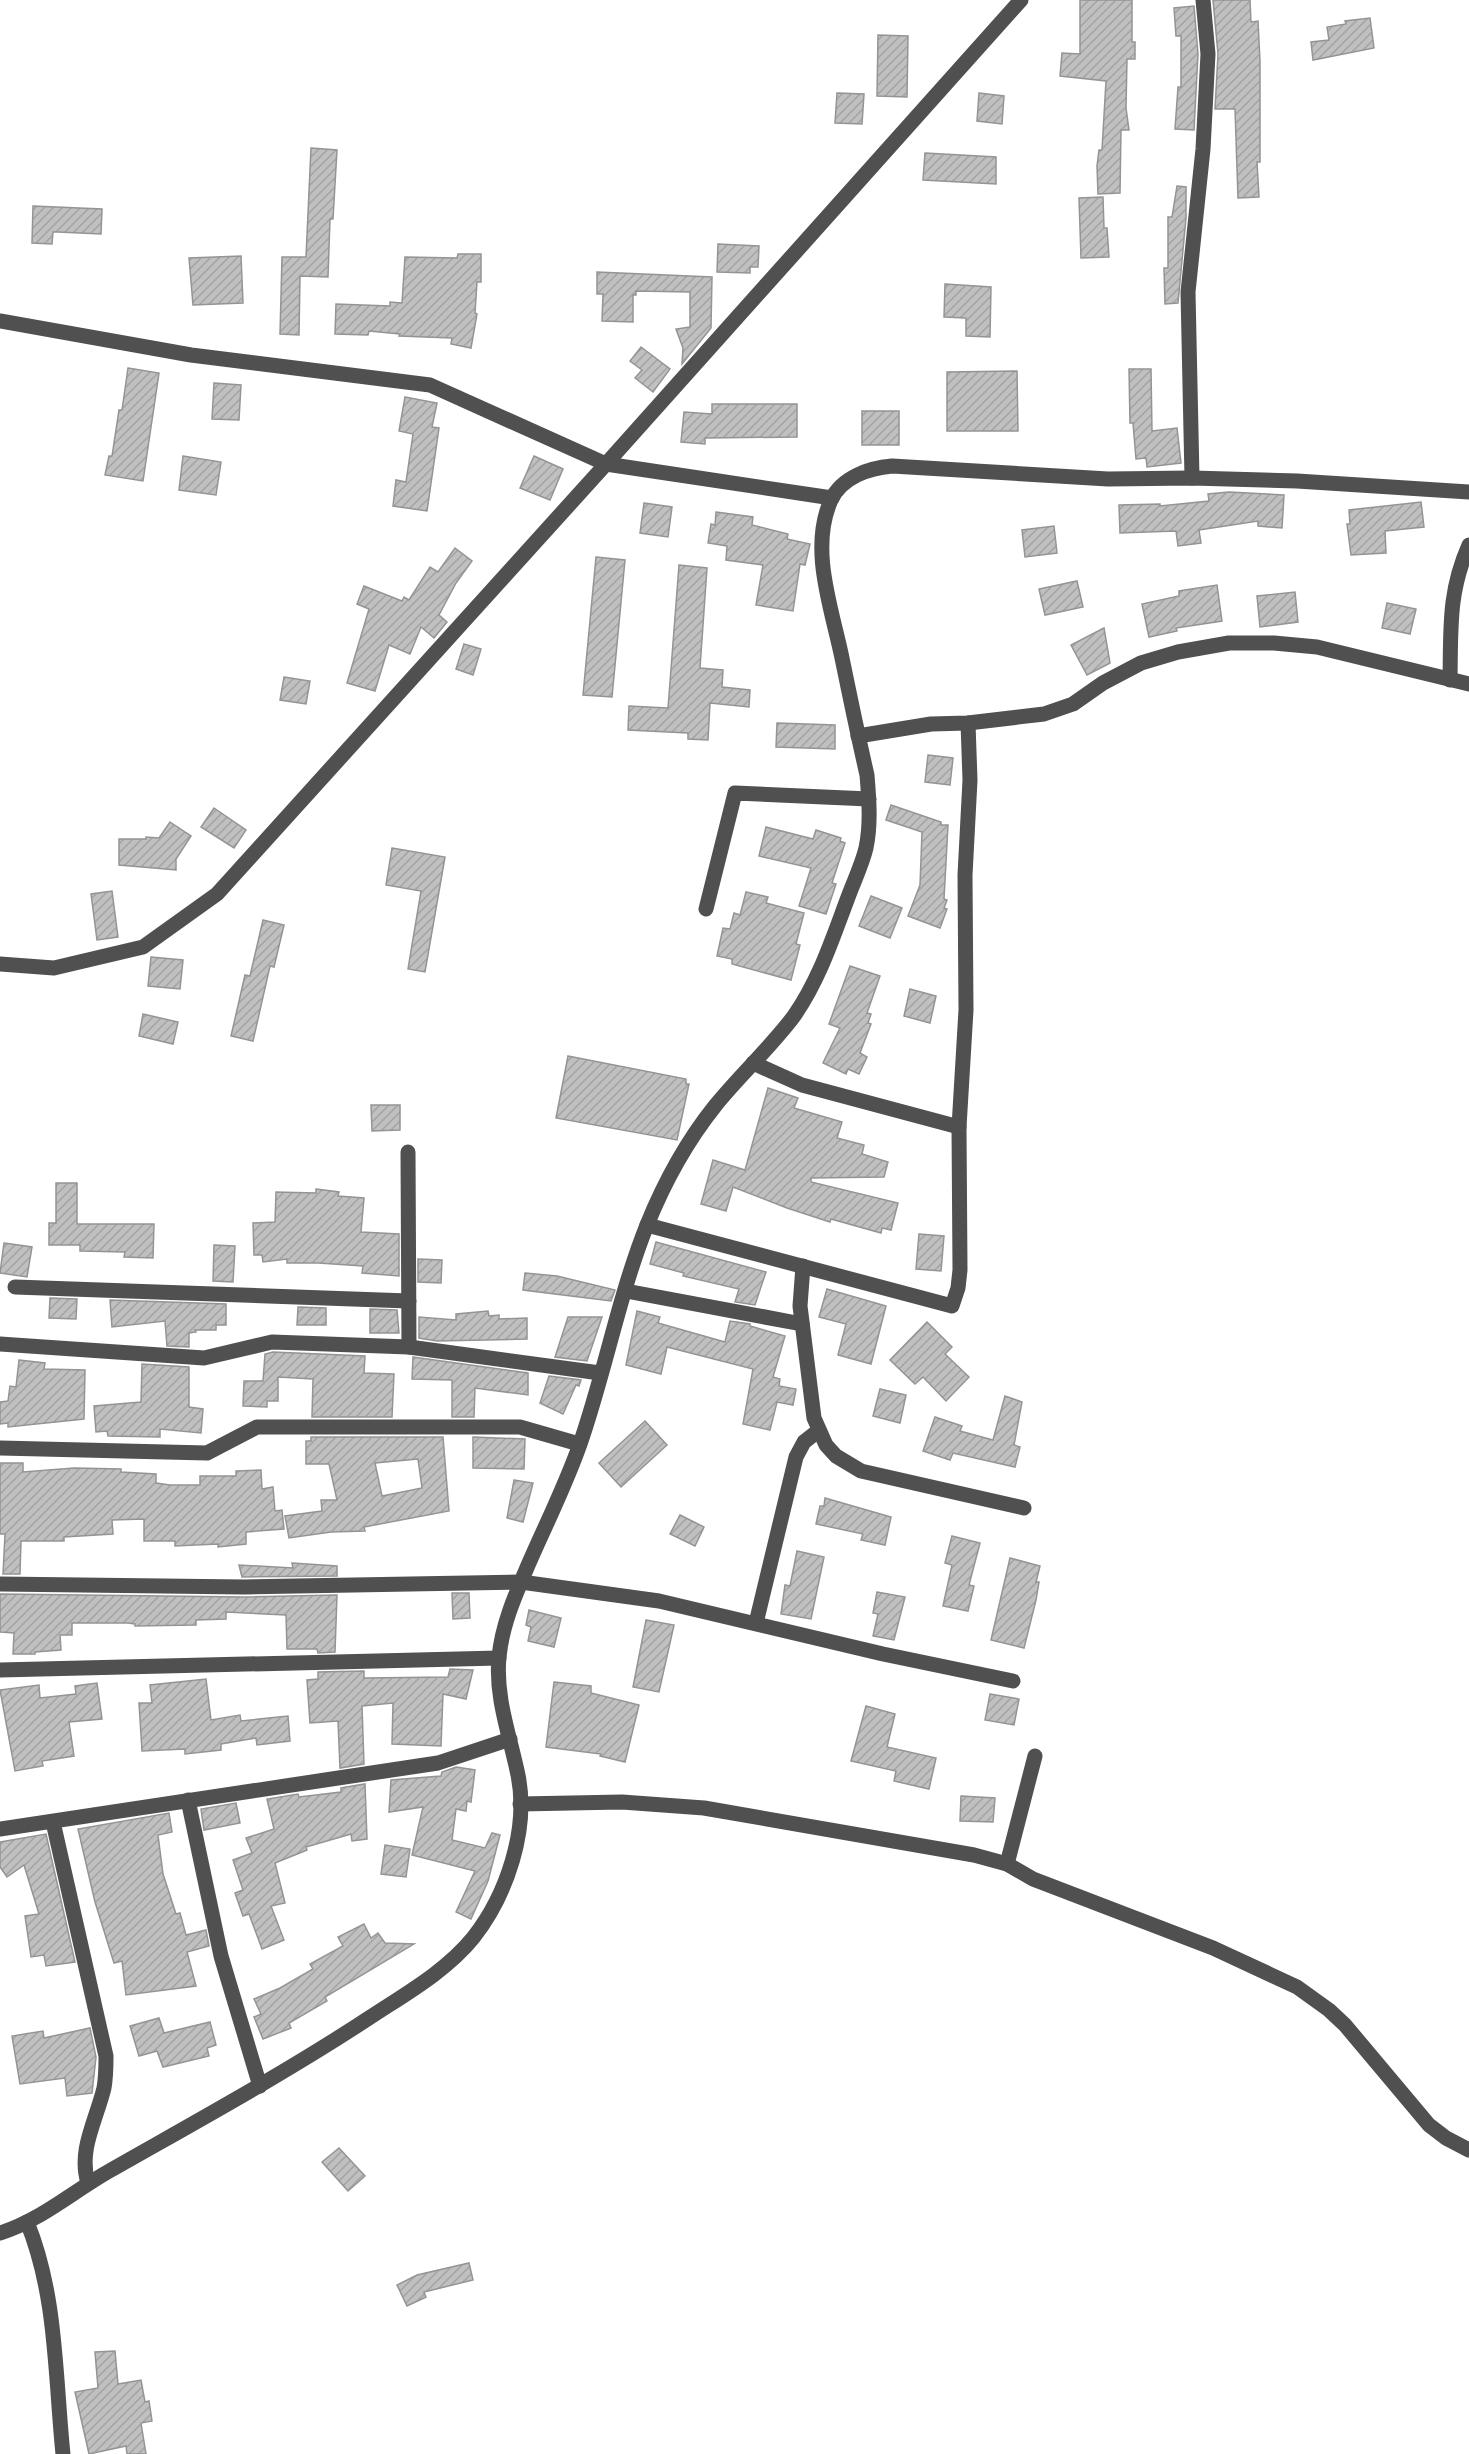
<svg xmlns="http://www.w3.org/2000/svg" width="1469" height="2454" viewBox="0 0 1469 2454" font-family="'PT Sans',sans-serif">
  <defs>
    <pattern id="building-hatch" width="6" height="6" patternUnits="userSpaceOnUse" patternTransform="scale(1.5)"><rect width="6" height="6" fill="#c0c0c0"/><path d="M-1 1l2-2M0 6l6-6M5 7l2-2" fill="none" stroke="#a3a3a3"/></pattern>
  </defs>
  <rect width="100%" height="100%" fill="#fff"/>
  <g fill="url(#building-hatch)" stroke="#949494" stroke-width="1.5" fill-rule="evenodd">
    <polygon points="1080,0 1132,0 1132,42 1135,42 1135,59 1127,59 1126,108 1129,130 1121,130 1120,193 1098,194 1097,166 1099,150 1102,150 1106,81 1060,76 1062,53 1080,54"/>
    <polygon points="1213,0 1250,0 1251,22 1258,21 1260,61 1260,162 1257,162 1259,197 1238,198 1235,109 1215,109 1218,54"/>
    <polygon points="1194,6 1198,54 1194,130 1175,129 1178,87 1181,87 1181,36 1176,36 1174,8"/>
    <polygon points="1370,18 1374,48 1313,60 1311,42 1329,40 1327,27 1346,24 1345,21"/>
    <polygon points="878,35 908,36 907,97 877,96"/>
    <polygon points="837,93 864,94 862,124 835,123"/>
    <polygon points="979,93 1004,96 1002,124 977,121"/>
    <polygon points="311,148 337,150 333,219 330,219 328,277 300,276 299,335 280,334 282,257 306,257"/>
    <polygon points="925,153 996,157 996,184 923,180"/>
    <polygon points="1177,186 1186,187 1186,218 1178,303 1165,304 1164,268 1168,268 1168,217 1172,217"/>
    <polygon points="1103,197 1104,228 1107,228 1109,257 1081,258 1079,198"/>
    <polygon points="33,206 102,209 101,234 58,232 53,232 52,244 32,243"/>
    <polygon points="718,244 759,246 758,267 750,267 750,273 717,272"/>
    <polygon points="458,254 481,254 481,282 477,282 475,313 477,314 471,348 451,344 452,338 399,336 400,334 369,331 368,335 335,334 336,304 390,306 390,302 402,303 405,257 457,258"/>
    <polygon points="241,256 243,303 193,305 189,258"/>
    <polygon points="597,272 712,277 711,328 682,364 683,348 676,329 690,327 690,292 636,291 636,295 633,295 633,322 602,321 603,294 597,294"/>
    <polygon points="945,284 991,287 990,337 966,336 966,318 944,317"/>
    <polygon points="641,347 670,369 653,392 635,378 642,370 630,361"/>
    <polygon points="128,368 159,373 143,481 105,475 109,456 112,456 119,410 122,410"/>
    <polygon points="1129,369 1151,369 1152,431 1177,428 1181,463 1147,467 1146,458 1136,459 1133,423 1130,423"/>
    <polygon points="1017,371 1018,431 947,431 947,372"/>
    <polygon points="214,383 241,385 239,420 212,419"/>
    <polygon points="405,397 437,403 432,427 439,428 427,511 393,506 396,480 406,482 413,434 399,431"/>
    <polygon points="712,404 797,404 797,437 705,438 705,444 681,442 684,412 712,414"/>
    <rect x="862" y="411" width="37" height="34"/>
    <polygon points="183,456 221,462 216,495 179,490"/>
    <polygon points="534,456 563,469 550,500 520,488"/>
    <polygon points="1229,492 1284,495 1282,528 1258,526 1258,521 1199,530 1201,543 1178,546 1176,531 1120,533 1119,505 1160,504 1160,506 1209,501 1208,494"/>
    <polygon points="1421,502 1424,527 1385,531 1386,553 1351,555 1347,524 1350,524 1349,510"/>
    <polygon points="644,503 672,507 668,537 640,533"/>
    <polygon points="716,512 753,517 752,525 788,534 787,539 810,544 805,565 800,564 793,611 756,605 763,565 726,560 727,546 708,543 711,524 715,525"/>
    <polygon points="1054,526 1057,553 1025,557 1022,530"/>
    <polygon points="455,548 472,561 456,583 439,615 447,622 434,638 421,627 410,654 389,645 375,691 347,683 369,609 357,604 364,586 402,601 404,597 409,600 430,567 438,572"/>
    <polygon points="596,557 625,560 612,697 583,695"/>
    <polygon points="679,565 707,568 700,668 723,670 722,687 750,690 749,707 710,703 708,740 688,739 688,733 628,730 629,706 668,708"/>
    <polygon points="1077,581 1083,607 1045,615 1039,589"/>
    <polygon points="1217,585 1222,621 1176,628 1177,631 1149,637 1142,604 1179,596 1179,591"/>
    <polygon points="1295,592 1298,622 1260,627 1257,596"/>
    <polygon points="1387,603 1416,609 1410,634 1382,628"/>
    <polygon points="1104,628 1110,663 1087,675 1071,645"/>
    <polygon points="464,644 481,649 473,675 456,669"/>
    <polygon points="284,677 310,681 306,704 280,700"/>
    <polygon points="777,723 835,725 835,749 776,747"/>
    <polygon points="928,755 953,758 950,785 925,782"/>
    <polygon points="891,805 941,822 941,825 948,825 944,899 947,900 944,908 947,909 940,928 908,916 920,885 922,832 886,820"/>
    <polygon points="214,808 246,830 234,848 201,827"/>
    <polygon points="170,822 191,836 176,859 176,870 119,865 119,839 146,839 146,837 159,838"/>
    <polygon points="766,827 813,839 816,830 841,838 840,841 845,843 832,883 836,884 826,914 799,906 811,868 759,856"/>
    <polygon points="392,848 445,857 425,972 408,969 421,891 386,885"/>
    <polygon points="112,891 118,937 97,940 91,894"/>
    <polygon points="746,892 768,897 766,903 804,913 796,944 800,945 791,980 732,964 732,959 717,956 723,928 730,929 734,913 740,915"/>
    <polygon points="871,896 902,908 890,938 859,926"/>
    <polygon points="263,920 284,925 274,967 270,966 253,1041 231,1036 245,975 250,976"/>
    <polygon points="151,957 183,960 180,989 148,986"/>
    <polygon points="850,966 880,976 867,1013 871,1014 868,1023 871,1024 860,1053 867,1057 859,1074 848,1069 846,1074 823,1063 840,1028 829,1024"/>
    <polygon points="910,989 936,996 930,1023 904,1016"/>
    <polygon points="143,1014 178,1022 173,1044 139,1036"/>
    <polygon points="568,1056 686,1079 686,1084 689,1084 677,1140 556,1118"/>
    <polygon points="768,1088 798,1098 794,1108 842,1122 837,1138 864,1145 862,1154 888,1162 884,1177 811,1178 811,1182 898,1203 891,1230 882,1228 881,1233 831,1219 830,1222 787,1208 733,1187 726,1211 701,1204 713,1160 745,1170"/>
    <polygon points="371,1105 400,1105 400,1130 372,1131"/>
    <polygon points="56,1183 77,1183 77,1224 154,1224 153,1258 124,1257 125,1252 80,1251 80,1245 49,1245 49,1223 56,1223"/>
    <polygon points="316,1189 339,1192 338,1196 364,1198 361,1232 399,1234 399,1276 362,1273 363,1266 318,1263 287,1263 287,1259 263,1262 262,1255 254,1255 253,1223 275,1222 276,1192 316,1193"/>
    <polygon points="919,1234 944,1236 941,1271 916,1269"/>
    <polygon points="656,1242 766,1272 755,1305 735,1302 739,1289 683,1276 684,1273 650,1264"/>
    <polygon points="4,1243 32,1247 27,1277 0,1273"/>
    <polygon points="214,1245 235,1246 233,1282 213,1281"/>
    <polygon points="418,1259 442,1260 441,1283 418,1282"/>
    <polygon points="525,1273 557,1276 615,1290 611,1301 523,1290"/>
    <polygon points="827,1289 886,1306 871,1364 838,1355 846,1324 819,1317"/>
    <polygon points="50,1298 77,1299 76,1319 49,1318"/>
    <polygon points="110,1300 226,1304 226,1325 216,1325 216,1330 195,1330 196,1332 189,1333 189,1347 167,1346 165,1321 112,1327"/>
    <polygon points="298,1307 326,1308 326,1325 297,1325"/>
    <polygon points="370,1309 397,1310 399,1333 370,1333"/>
    <polygon points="488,1311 489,1316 499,1315 499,1319 527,1318 527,1339 437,1341 419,1338 419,1317 456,1320 456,1314"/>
    <polygon points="637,1311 660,1317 658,1323 725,1342 730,1321 750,1324 750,1326 785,1336 773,1377 780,1379 779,1386 796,1389 793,1405 777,1402 770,1430 743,1424 753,1369 667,1347 661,1374 626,1365"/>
    <polygon points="568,1317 602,1317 587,1361 555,1357"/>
    <polygon points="927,1322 952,1347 945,1354 969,1377 946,1401 923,1377 915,1384 890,1360"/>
    <polygon points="273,1352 365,1356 364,1373 394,1374 392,1417 312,1417 313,1379 278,1377 278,1401 267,1401 267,1407 243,1406 244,1381 263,1381 265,1354"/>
    <polygon points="413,1357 528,1373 528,1395 475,1388 474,1417 452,1417 452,1380 412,1379"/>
    <polygon points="19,1360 45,1363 44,1369 85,1370 84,1419 8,1427 8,1423 0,1424 0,1402 8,1401 10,1386 16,1387"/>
    <polygon points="142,1364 189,1367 189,1407 203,1409 201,1433 160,1429 160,1437 108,1436 107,1431 96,1432 94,1406 141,1402"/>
    <polygon points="549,1376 581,1380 579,1386 576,1385 563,1414 540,1403"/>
    <polygon points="880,1389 906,1395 900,1423 873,1416"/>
    <polygon points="1005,1396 1022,1402 1014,1445 1020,1447 1015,1467 953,1453 950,1460 923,1451 935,1417 962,1426 960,1431 993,1440"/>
    <polygon points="645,1421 667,1445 621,1487 599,1463"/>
    <path d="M311,1437H443L449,1511L364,1527L365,1531L331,1532L289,1538L285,1516L322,1511L321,1500H337L329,1464H306V1441H311ZM418,1459L422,1488L382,1496L375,1463Z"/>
    <polygon points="473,1437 525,1439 524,1469 473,1468"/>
    <polygon points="0,1463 23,1463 23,1472 74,1468 121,1469 121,1472 156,1474 156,1483 170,1485 200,1485 200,1476 236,1476 236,1471 261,1470 262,1489 273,1487 275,1511 282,1510 284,1529 246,1532 246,1544 218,1547 218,1544 175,1546 175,1541 144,1541 144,1519 112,1520 113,1534 64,1537 64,1541 21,1541 20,1574 3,1574 5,1534 0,1534"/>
    <polygon points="514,1480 533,1483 523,1522 507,1518"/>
    <polygon points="825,1498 891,1517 885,1545 861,1540 863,1534 816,1524 820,1506 824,1506"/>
    <polygon points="680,1515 704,1527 695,1546 670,1534"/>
    <polygon points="952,1536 980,1543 969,1585 974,1586 968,1611 943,1606 952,1565 945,1563"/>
    <polygon points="797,1551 824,1557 811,1619 781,1614 785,1585 790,1586"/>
    <polygon points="1010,1558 1040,1566 1036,1582 1039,1582 1036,1600 1024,1648 991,1640"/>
    <polygon points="292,1563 337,1566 337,1576 242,1577 239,1565 293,1568"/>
    <polygon points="877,1592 905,1597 894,1640 873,1636 878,1614 873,1613"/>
    <polygon points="452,1593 469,1593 470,1618 453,1619"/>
    <polygon points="0,1594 244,1597 337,1595 335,1652 318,1653 317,1649 287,1649 286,1615 226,1612 226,1619 196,1620 196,1625 135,1626 135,1624 128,1623 72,1623 72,1635 60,1635 61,1650 35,1652 35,1654 13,1654 14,1633 0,1632"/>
    <polygon points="529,1610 561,1618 554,1647 528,1641 531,1627 526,1625"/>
    <polygon points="646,1620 674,1625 659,1692 633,1687"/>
    <polygon points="450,1669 473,1670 466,1699 443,1694 441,1746 392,1744 393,1703 362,1706 364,1764 340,1768 338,1721 310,1723 307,1680 318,1679 318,1672 364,1671 364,1678 448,1677"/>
    <polygon points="206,1679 211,1720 240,1715 241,1721 288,1716 290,1741 257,1745 256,1738 221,1744 221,1750 185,1754 185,1749 142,1751 139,1703 152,1703 150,1685"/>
    <polygon points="554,1682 591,1686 591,1693 639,1705 625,1762 600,1756 601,1754 546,1747"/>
    <polygon points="97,1683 102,1719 69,1722 74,1756 42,1761 43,1766 15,1771 0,1690 39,1685 40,1698 76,1694 75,1686"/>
    <polygon points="990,1694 1019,1699 1014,1725 985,1720"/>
    <polygon points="866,1706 895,1714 887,1747 936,1758 929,1789 894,1781 896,1771 851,1761"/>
    <polygon points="456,1767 475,1770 471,1802 467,1801 466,1811 456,1809 452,1840 485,1848 492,1833 500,1835 488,1881 471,1919 456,1912 475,1871 412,1855 423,1807 389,1812 391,1780 441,1776 442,1772"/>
    <polygon points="365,1784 367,1839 352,1841 351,1834 306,1847 307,1850 275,1863 285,1903 271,1906 284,1940 262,1949 249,1914 243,1916 235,1893 243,1890 233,1860 252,1853 246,1838 274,1829 267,1799 298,1794 299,1797 341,1792 341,1788"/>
    <polygon points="961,1796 995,1798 993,1822 960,1821"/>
    <polygon points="236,1803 240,1823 204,1830 201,1809"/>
    <polygon points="169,1813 172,1832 158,1835 163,1874 176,1914 180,1913 186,1935 206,1930 209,1946 187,1952 196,1986 126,1995 122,1961 114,1963 95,1902 78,1829"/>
    <polygon points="46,1834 75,1962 46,1966 44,1955 31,1957 25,1916 39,1914 24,1865 7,1877 0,1867 0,1842"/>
    <polygon points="385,1845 410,1849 406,1877 381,1874"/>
    <polygon points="364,1924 371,1938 378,1933 385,1943 414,1944 325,1997 327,2001 289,2023 291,2028 263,2039 254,2017 261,2014 254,1999 280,1988 313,1969 310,1964 343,1946 338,1937"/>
    <polygon points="159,2018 164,2033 210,2022 216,2045 207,2048 209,2056 163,2067 157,2051 139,2056 130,2026"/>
    <polygon points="90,2028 96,2057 92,2093 67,2096 65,2078 20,2084 12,2036 43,2031 44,2038"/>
    <polygon points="339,2148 365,2176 348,2191 322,2162"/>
    <polygon points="469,2263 473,2280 424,2292 426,2297 407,2306 397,2285 417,2275"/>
    <polygon points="115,2351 118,2384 141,2380 145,2402 149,2401 152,2421 141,2423 146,2454 127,2454 126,2446 89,2454 75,2392 98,2388 95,2352"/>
  </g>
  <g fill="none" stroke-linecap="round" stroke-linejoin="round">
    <g stroke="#505050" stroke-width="15">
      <polyline points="0,321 191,355 430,385 606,464 832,498"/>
      <polyline points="1192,478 1188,292 1203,149 1208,54 1203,0"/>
      <path d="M1450,680C1451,630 1448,592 1469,545"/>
      <polyline points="858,736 931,724 968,723 1044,714 1073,704 1103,683 1141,663 1178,652 1229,643 1274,643 1317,647 1469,684"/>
      <polyline points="706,909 735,793 869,799"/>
      <polyline points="0,964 54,968 143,947 217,894 606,464 1021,0"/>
      <polyline points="753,1063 802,1085 959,1127"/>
      <polyline points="408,1152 409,1347"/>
      <polyline points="647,1225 952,1306 958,1288 960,1270 959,1127 966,1010 965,875 970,780 968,723"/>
      <polyline points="803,1266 800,1306 814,1418 826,1445 836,1456 861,1471 1024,1508"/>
      <polyline points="15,1287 409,1301"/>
      <polyline points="626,1291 802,1324"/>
      <polyline points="0,1344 204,1358 272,1342 409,1347 600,1373"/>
      <polyline points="0,1448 207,1453 257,1427 520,1427 579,1444"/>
      <polyline points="0,1584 244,1587 521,1582 659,1601 883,1654 1013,1681"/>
      <polyline points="756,1623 796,1457 804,1442 818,1431"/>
      <polyline points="0,1670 499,1658"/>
      <polyline points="188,1800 221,1956 260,2086"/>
      <polyline points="520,1804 622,1802 704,1808 974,1855 1007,1864 1033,1879 1213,1948 1297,1987 1329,2010 1345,2025 1429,2125 1446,2138 1469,2150"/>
      <path d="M53,1822L106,2056C106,2067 106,2077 104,2088C96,2121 78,2150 88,2183"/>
      <polyline points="0,1829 438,1763 510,1739"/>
      <polyline points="1007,1864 1035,1756"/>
      <path d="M27,2222C57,2295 55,2377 63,2454"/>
      <path d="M0,2233C40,2221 75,2190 111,2170C199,2120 287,2072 372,2016C407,1993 446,1971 473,1938C507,1895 529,1829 518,1775C510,1736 495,1697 499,1657C502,1626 514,1598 526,1570C544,1528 565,1487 580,1444C605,1372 619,1295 647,1225C664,1183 687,1141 715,1106C740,1075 770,1048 794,1016C819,980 832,940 847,900C853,883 862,865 866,848C871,824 869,799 867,775C858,736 850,697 842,658C832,609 809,549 831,500C842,477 869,468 892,466L1108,479L1192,478L1297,481L1469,492"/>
    </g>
  </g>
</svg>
